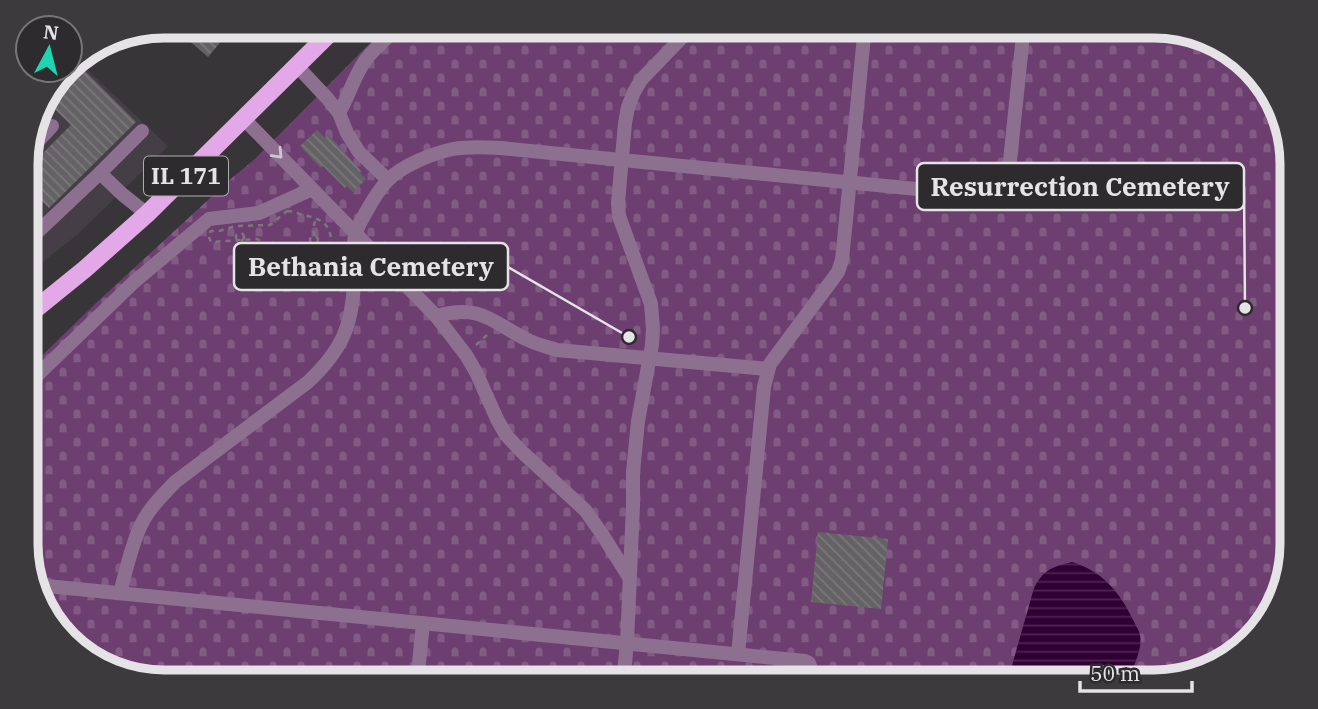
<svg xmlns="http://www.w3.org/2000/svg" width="1318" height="709" viewBox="0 0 1318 709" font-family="'IBM Plex Serif',serif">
  <defs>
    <pattern id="cemetery-stones" width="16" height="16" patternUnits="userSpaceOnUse" patternTransform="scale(1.75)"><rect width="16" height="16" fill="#6d3f70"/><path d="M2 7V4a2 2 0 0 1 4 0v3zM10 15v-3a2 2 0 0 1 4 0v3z" fill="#825b84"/></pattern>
    <pattern id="water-rules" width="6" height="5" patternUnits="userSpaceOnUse" patternTransform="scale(1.75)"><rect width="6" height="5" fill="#2f0033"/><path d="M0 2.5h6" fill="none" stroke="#4d2551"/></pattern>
    <pattern id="building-back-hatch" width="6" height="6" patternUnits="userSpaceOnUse" patternTransform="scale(1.75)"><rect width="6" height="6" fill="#656266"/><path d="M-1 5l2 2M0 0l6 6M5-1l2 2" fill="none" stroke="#7b787c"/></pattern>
  </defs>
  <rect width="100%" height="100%" fill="#383538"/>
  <polygon fill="#453e46" points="76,59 168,146 77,235 27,274 27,155 40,104 66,70 70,70 70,65"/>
  <polygon fill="url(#cemetery-stones)" points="387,26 1153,26 1215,41 1268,88 1291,147 1292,544 1277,606 1230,660 1162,682 165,683 103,668 55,628 27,563 27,370 95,304 233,177 255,159"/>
  <path fill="url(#water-rules)" d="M1072,562C1102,571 1120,592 1133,620C1135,624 1139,630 1140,635C1143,650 1132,668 1128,682L1007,683L1034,588C1044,569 1052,567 1072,562Z"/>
  <g fill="url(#building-back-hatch)">
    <polygon points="207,26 234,26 208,57 186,38 195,29 200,34"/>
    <polygon points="74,60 136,122 49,208 28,187 32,182 27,176 27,169 71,125 44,99 66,70 70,70 70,65"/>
    <polygon points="317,130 325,138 328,134 361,171 360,173 366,179 353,192 347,186 345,188 323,166 321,168 300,146"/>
    <polygon points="818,532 888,539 881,609 811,602"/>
  </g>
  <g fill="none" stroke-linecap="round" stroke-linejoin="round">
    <g stroke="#7b787b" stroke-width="2.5" stroke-dasharray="5 5" stroke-linecap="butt">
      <path d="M287,211C294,211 298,214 304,215C319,219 328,221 331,238C333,245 335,247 331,254L327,256L314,253L304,257L287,249L278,251L257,239L211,242L208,235L211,231H219L235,226L270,225Z"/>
      <circle cx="240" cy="237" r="4"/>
      <circle cx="314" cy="240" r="4"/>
      <polyline points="314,236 314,225 316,218"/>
      <polyline points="476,345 489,333"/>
    </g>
    <g stroke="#8d708f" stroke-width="14">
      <polyline points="297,66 327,98 339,113 347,133 359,152 388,180"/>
      <path d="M339,113C349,96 355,73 367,58C376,47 388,37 399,26"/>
      <polyline points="244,119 436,316 466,355 476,372 497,419 506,435 521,451 585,510 602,534 629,577"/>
      <polyline points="142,131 100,173 122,194 147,214"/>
      <polyline points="27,153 52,126"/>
      <polyline points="1006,199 1024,26"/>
      <polyline points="27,242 100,173"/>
      <path d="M436,316C483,303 493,324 530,341C539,345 548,347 557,350L768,369"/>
      <polyline points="27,385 134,282 209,219 259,213 312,189"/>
      <polyline points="37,585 805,661 809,663 811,669 810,683"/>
      <path d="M120,593C126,571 131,546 141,525C149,508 163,495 175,482L308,382C342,350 353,325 354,279C354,265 352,250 355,236C357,226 364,216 369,207C374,198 380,189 387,181C401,166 433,153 453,149C469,146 486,147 501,148L1048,202"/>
      <polyline points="738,654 764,387 770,364 838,272 842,260 865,26"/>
      <polyline points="417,683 423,623"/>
      <polyline points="623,683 627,643 633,506 633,472 638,421 652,345 653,329 651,304 619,216 618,203 625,123 628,107 634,92 641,80 693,26"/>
    </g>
    <polyline stroke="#e3a8e7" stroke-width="18" points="27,316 85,269 147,214 337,26"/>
  </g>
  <defs><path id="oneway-chevron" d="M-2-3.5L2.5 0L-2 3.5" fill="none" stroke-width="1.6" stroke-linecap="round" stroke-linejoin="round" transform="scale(1.75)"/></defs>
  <use stroke="#d0c6d0" href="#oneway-chevron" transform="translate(278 154) rotate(46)"/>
  <g text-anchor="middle" stroke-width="5" stroke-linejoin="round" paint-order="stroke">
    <rect fill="#2e2b2e" stroke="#afacaf" stroke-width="2" x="144" y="156.5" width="84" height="39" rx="5"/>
    <g font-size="23" font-weight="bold" fill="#e6e3e6">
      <text x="186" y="184">IL 171</text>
    </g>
  </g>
  <path d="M0 0H1318V709H0ZM164 38H1154A126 126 0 0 1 1280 164V544A126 126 0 0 1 1154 670H164A126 126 0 0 1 38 544V164A126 126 0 0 1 164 38Z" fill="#3d3a3d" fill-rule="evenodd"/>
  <path fill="none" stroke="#e6e3e6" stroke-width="9" d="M164 38H1154A126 126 0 0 1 1280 164V544A126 126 0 0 1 1154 670H164A126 126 0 0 1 38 544V164A126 126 0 0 1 164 38Z"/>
  <path fill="none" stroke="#e6e3e6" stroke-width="2.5" d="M1245 308L1244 187M629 337L508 267"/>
  <g fill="#e6e3e6" stroke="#2e2b2e" stroke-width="2.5">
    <circle cx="1245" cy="308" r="7"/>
    <circle cx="629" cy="337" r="7"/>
  </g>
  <g fill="#2e2b2e" stroke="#e6e3e6" stroke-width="2.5">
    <rect x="917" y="163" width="327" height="47" rx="7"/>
    <rect x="234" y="243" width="274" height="47" rx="7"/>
  </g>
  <g font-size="26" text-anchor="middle" font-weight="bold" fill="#e6e3e6">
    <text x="1080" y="196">Resurrection Cemetery</text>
    <text x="371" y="276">Bethania Cemetery</text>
  </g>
  <g transform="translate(49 49) rotate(7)"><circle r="33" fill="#2e2b2e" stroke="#787578" stroke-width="2"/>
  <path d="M0-5L12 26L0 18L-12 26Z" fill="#1dd5b1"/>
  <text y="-10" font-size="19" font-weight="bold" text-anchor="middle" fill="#e6e3e6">N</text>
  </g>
  <path d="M1080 681v10h112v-10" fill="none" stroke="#e6e3e6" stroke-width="3.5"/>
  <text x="1090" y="681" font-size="21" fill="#e6e3e6" stroke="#2e2b2e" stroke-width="5" paint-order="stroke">50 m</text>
</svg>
